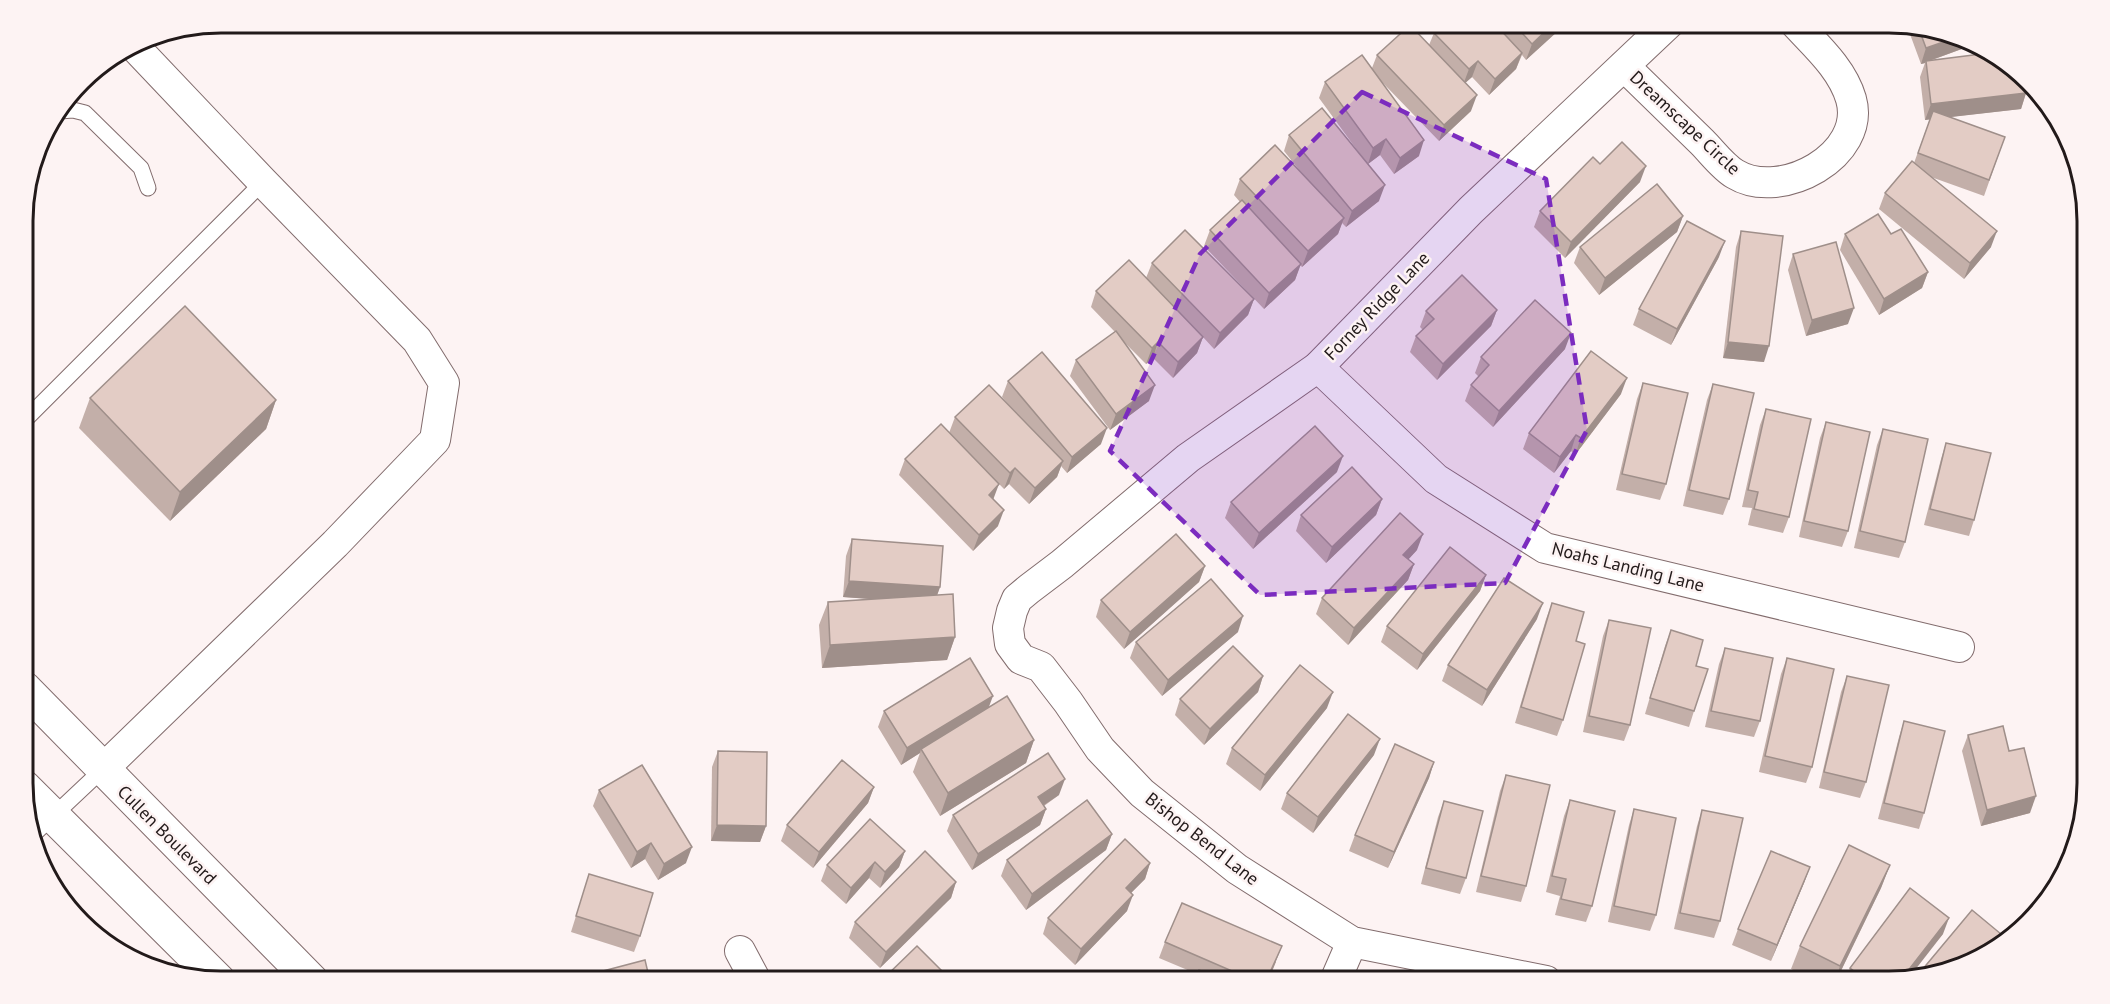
<svg xmlns="http://www.w3.org/2000/svg" width="2110" height="1004" viewBox="0 0 2110 1004" font-family="'PT Sans',sans-serif">
  <rect width="100%" height="100%" fill="#fdf3f3"/>
  <g fill="none" stroke-linecap="round" stroke-linejoin="round">
    <defs>
      <g id="lane">
        <polyline points="60,111 73,110 85,113 141,168 148,188"/>
        <polyline points="23,422 263,182"/>
        <polyline points="34,834 102,770"/>
      </g>
      <g id="street">
        <path d="M1624,66C1650,91 1676,117 1702,142C1712,152 1723,167 1735,174C1781,202 1867,155 1851,99C1842,68 1815,45 1794,22"/>
        <polyline points="1318,367 1436,479 1545,548 1959,647"/>
        <polyline points="102,770 335,544 435,440 444,383 417,340 263,182 133,45"/>
        <polyline points="740,951 756,981"/>
        <polyline points="1335,981 1352,942"/>
        <polyline points="1546,981 1352,942 1237,869 1142,793 1100,749 1068,702 1041,667 1021,659 1010,644 1008,628 1012,611 1017,599 1029,589 1062,564 1188,458 1318,367 1471,210 1670,22"/>
      </g>
      <g id="primary">
        <polyline points="24,688 312,981"/>
        <polyline points="24,787 219,981"/>
      </g>
    </defs>
    <use href="#lane" stroke="#826c6d" stroke-width="17"/>
    <use href="#street" stroke="#826c6d" stroke-width="32"/>
    <use href="#primary" stroke="#826c6d" stroke-width="35"/>
    <use href="#lane" stroke="#fff" stroke-width="15"/>
    <use href="#street" stroke="#fff" stroke-width="30"/>
    <use href="#primary" stroke="#fff" stroke-width="33"/>
  </g>
  <g fill="#c3afa9">
    <polygon points="1445,22 1562,22 1559,30 1526,60 1522,55 1516,69 1489,95 1472,77 1465,83 1471,111 1439,141 1382,82 1419,156 1394,174 1380,155 1368,164 1379,201 1346,227 1342,223 1338,234 1302,267 1300,265 1295,280 1264,309 1204,246 1210,230 1240,202 1234,195 1240,179 1304,176 1284,151 1289,135 1365,161 1319,98 1325,82 1372,68 1377,55 1429,45 1434,33"/>
    <polygon points="1907,26 1977,43 1978,43 1932,60 2026,93 2021,109 1949,117 2005,137 1984,196 1931,177 1991,247 1964,279 1879,209 1885,193 1914,163 1930,119 1925,120 1920,77 1925,63 1921,64"/>
    <polygon points="1600,164 1640,182 1565,258 1534,227 1540,211"/>
    <polygon points="1683,216 1677,232 1599,295 1574,263 1580,247"/>
    <polygon points="1741,231 1764,362 1723,358 1736,247"/>
    <polygon points="1845,234 1891,234 1928,272 1922,288 1879,315 1840,250"/>
    <polygon points="1793,254 1848,324 1806,336 1788,270"/>
    <polygon points="1719,257 1671,345 1633,325 1639,309"/>
    <polygon points="1152,263 1254,299 1248,315 1214,349 1203,337 1197,353 1173,378 1153,358 1146,364 1121,339 1149,401 1110,430 1070,376 1076,360 1115,332 1091,307 1096,291 1146,278"/>
    <polygon points="1497,310 1491,326 1437,380 1410,352 1416,336 1423,330 1420,327 1426,311"/>
    <polygon points="1565,349 1493,427 1465,401 1471,385 1479,377 1475,373 1481,357"/>
    <polygon points="1008,381 1101,444 1067,473 1061,466 1057,477 1029,504 1009,484 1004,489 959,443 994,500 998,526 973,551 899,475 905,459 949,433 955,417 1012,409 1002,397"/>
    <polygon points="1643,383 1666,484 1660,500 1616,490 1637,399"/>
    <polygon points="1713,384 1729,499 1723,515 1683,506 1707,400"/>
    <polygon points="1621,394 1575,455 1571,451 1554,473 1523,449 1529,433"/>
    <polygon points="90,398 276,400 266,429 170,521 79,428"/>
    <polygon points="1766,409 1789,517 1783,533 1748,525 1752,508 1742,507 1760,425"/>
    <polygon points="1826,422 1848,531 1842,547 1799,537 1820,438"/>
    <polygon points="1883,429 1905,542 1899,558 1854,548 1877,445"/>
    <polygon points="1946,443 1974,520 1969,536 1924,525 1941,459"/>
    <polygon points="1337,472 1253,549 1225,518 1231,502"/>
    <polygon points="1382,499 1376,515 1326,563 1296,531 1301,515"/>
    <polygon points="852,539 940,587 937,595 955,637 947,660 822,668 819,625 828,602 872,599 843,597 846,556"/>
    <polygon points="1417,550 1408,559 1414,564 1408,580 1348,645 1316,614 1322,598"/>
    <polygon points="1205,566 1199,582 1124,649 1096,617 1101,600"/>
    <polygon points="1486,575 1480,591 1417,670 1381,642 1387,626"/>
    <polygon points="1552,603 1576,641 1563,720 1557,736 1515,723 1546,619"/>
    <polygon points="1537,619 1482,706 1442,681 1448,665"/>
    <polygon points="1609,620 1630,725 1624,741 1583,732 1603,636"/>
    <polygon points="1671,630 1696,666 1694,711 1689,727 1645,714 1665,646"/>
    <polygon points="1238,632 1162,696 1130,658 1136,642"/>
    <polygon points="1725,648 1760,721 1754,737 1705,727 1719,664"/>
    <polygon points="1787,658 1812,767 1806,783 1759,772 1781,674"/>
    <polygon points="1263,676 1258,692 1204,745 1175,715 1180,699"/>
    <polygon points="1847,676 1866,782 1860,798 1819,788 1841,692"/>
    <polygon points="988,708 1034,740 1026,763 940,816 913,772 920,753 901,765 878,727 884,711"/>
    <polygon points="1327,708 1260,791 1226,764 1232,748"/>
    <polygon points="1904,721 1924,813 1919,829 1878,819 1899,737"/>
    <polygon points="1968,735 2009,751 2030,813 1981,826 1962,751"/>
    <polygon points="718,751 766,826 760,842 711,841 712,767"/>
    <polygon points="1374,755 1313,833 1281,809 1287,793"/>
    <polygon points="1434,762 1429,778 1388,868 1349,851 1355,835"/>
    <polygon points="1506,775 1526,886 1521,902 1476,892 1500,791"/>
    <polygon points="874,787 868,803 813,868 781,841 787,825"/>
    <polygon points="599,790 686,863 658,880 645,859 631,868 593,806"/>
    <polygon points="1059,795 1044,806 1046,809 1040,825 972,870 947,831 953,815"/>
    <polygon points="1570,800 1592,906 1586,922 1555,915 1560,896 1546,892 1564,816"/>
    <polygon points="1444,801 1466,878 1460,894 1421,884 1438,817"/>
    <polygon points="1634,809 1656,915 1650,931 1608,922 1629,825"/>
    <polygon points="1702,810 1720,921 1714,938 1674,929 1697,826"/>
    <polygon points="1112,834 1106,850 1026,910 1001,876 1007,860"/>
    <polygon points="905,851 899,867 880,888 869,878 846,904 821,881 827,865"/>
    <polygon points="1150,863 1145,879 1131,893 1127,911 1075,965 1043,934 1048,918"/>
    <polygon points="1890,865 1881,888 1836,981 1816,981 1791,969 1800,946"/>
    <polygon points="1810,867 1804,883 1771,961 1732,945 1738,929"/>
    <polygon points="589,874 640,936 634,952 571,932"/>
    <polygon points="956,882 951,898 880,968 849,938 855,922"/>
    <polygon points="1943,934 1902,981 1845,981 1850,968"/>
    <polygon points="1165,942 1276,962 1268,981 1194,981 1197,974 1159,958"/>
  </g>
  <g fill="#9f8f8a">
    <polygon points="1555,22 1562,22 1559,30 1526,60 1532,44"/>
    <polygon points="1955,38 1978,43 1926,62 1926,61 1925,63 1921,64 1926,48"/>
    <polygon points="1522,53 1516,69 1489,95 1495,79"/>
    <polygon points="1478,61 1472,77 1463,85 1469,69"/>
    <polygon points="2026,93 2021,109 1925,120 1931,104"/>
    <polygon points="1477,95 1471,111 1439,141 1444,125"/>
    <polygon points="1386,139 1380,155 1368,164 1373,148"/>
    <polygon points="1424,140 1419,156 1394,174 1400,158"/>
    <polygon points="1646,166 1640,182 1565,258 1571,242"/>
    <polygon points="1385,185 1379,201 1346,227 1352,211"/>
    <polygon points="1683,216 1677,232 1599,295 1605,278"/>
    <polygon points="1344,218 1338,234 1302,267 1308,251"/>
    <polygon points="1997,231 1991,247 1964,279 1970,263"/>
    <polygon points="1725,241 1719,257 1671,345 1677,329"/>
    <polygon points="1301,264 1295,280 1264,309 1269,293"/>
    <polygon points="1928,272 1922,288 1879,315 1884,299"/>
    <polygon points="1254,299 1248,315 1214,349 1220,333"/>
    <polygon points="1854,308 1848,324 1806,336 1812,320"/>
    <polygon points="1497,310 1491,326 1437,380 1443,364"/>
    <polygon points="1571,333 1565,349 1493,427 1499,411"/>
    <polygon points="1203,337 1197,353 1173,378 1178,362"/>
    <polygon points="1158,342 1153,358 1146,364 1152,348"/>
    <polygon points="1728,342 1769,346 1764,362 1723,358"/>
    <polygon points="1627,378 1621,394 1575,455 1581,438"/>
    <polygon points="1155,385 1149,401 1110,430 1116,414"/>
    <polygon points="276,400 266,429 170,521 180,492"/>
    <polygon points="1107,428 1101,444 1067,473 1072,457"/>
    <polygon points="1576,435 1571,451 1554,473 1560,457"/>
    <polygon points="1343,456 1337,472 1253,549 1259,533"/>
    <polygon points="1063,461 1057,477 1029,504 1035,488"/>
    <polygon points="1015,468 1009,484 1004,489 1010,473"/>
    <polygon points="999,484 993,500 989,495"/>
    <polygon points="1382,499 1376,515 1326,563 1332,547"/>
    <polygon points="1004,510 998,526 973,551 979,535"/>
    <polygon points="1423,534 1417,550 1398,571 1403,555"/>
    <polygon points="1414,564 1408,580 1348,645 1354,628"/>
    <polygon points="1205,566 1199,582 1124,649 1130,632"/>
    <polygon points="1486,575 1480,591 1417,670 1423,654"/>
    <polygon points="849,581 940,587 934,604 843,597"/>
    <polygon points="1543,603 1537,619 1482,706 1487,690"/>
    <polygon points="1243,616 1238,632 1162,696 1168,680"/>
    <polygon points="955,637 947,660 822,668 830,645"/>
    <polygon points="1263,676 1258,692 1204,745 1210,729"/>
    <polygon points="1333,692 1327,708 1260,791 1265,775"/>
    <polygon points="993,696 987,712 921,749 920,753 901,765 907,748"/>
    <polygon points="1380,739 1374,755 1313,833 1318,817"/>
    <polygon points="1034,740 1026,763 940,816 948,793"/>
    <polygon points="1434,762 1429,778 1388,868 1394,852"/>
    <polygon points="1065,779 1059,795 1032,813 1038,797"/>
    <polygon points="874,787 868,803 813,868 819,852"/>
    <polygon points="2036,796 2030,813 1981,826 1987,810"/>
    <polygon points="1046,809 1040,825 972,870 978,854"/>
    <polygon points="717,825 766,826 760,842 711,841"/>
    <polygon points="1112,834 1106,850 1026,910 1032,894"/>
    <polygon points="651,843 645,859 631,868 637,852"/>
    <polygon points="692,847 686,863 658,880 664,864"/>
    <polygon points="905,851 899,867 880,888 885,872"/>
    <polygon points="875,862 869,878 846,904 851,888"/>
    <polygon points="1150,863 1145,879 1120,904 1126,888"/>
    <polygon points="1890,865 1881,888 1836,981 1835,981 1840,966"/>
    <polygon points="1810,867 1804,883 1771,961 1777,945"/>
    <polygon points="956,882 951,898 880,968 886,952"/>
    <polygon points="1133,895 1127,911 1075,965 1081,949"/>
    <polygon points="1949,918 1943,934 1908,979 1900,981"/>
    <polygon points="1282,946 1268,981 1266,981"/>
  </g>
  <g fill="#e3ccc5" stroke="#9f8f8a" stroke-width="1.5">
    <polygon points="1445,22 1493,22 1522,53 1495,79 1478,61 1469,69 1434,33"/>
    <polygon points="1512,22 1555,22 1532,44"/>
    <polygon points="1410,25 1477,95 1444,125 1377,55"/>
    <polygon points="1919,29 1955,38 1926,48"/>
    <polygon points="1989,53 2025,83 2026,93 1931,104 1926,61"/>
    <polygon points="1362,55 1424,140 1400,158 1386,139 1373,148 1325,82"/>
    <polygon points="1322,108 1385,185 1352,211 1289,135"/>
    <polygon points="1933,111 2005,137 1989,180 1918,153"/>
    <polygon points="1622,142 1646,166 1571,242 1540,211 1593,157 1600,164"/>
    <polygon points="1275,145 1344,218 1308,251 1240,179"/>
    <polygon points="1912,161 1997,231 1970,263 1885,193"/>
    <polygon points="1657,184 1683,216 1605,278 1580,247"/>
    <polygon points="1242,200 1301,264 1269,293 1210,230"/>
    <polygon points="1878,214 1891,234 1901,229 1928,272 1884,299 1845,234"/>
    <polygon points="1687,221 1725,241 1677,329 1639,309"/>
    <polygon points="1185,230 1254,299 1220,333 1152,263"/>
    <polygon points="1741,231 1783,236 1769,346 1728,342"/>
    <polygon points="1836,242 1854,308 1812,320 1793,254"/>
    <polygon points="1129,260 1203,337 1178,362 1158,342 1152,348 1096,291"/>
    <polygon points="1462,275 1497,310 1443,364 1416,336 1434,319 1426,311"/>
    <polygon points="1535,300 1571,333 1499,411 1471,385 1489,365 1481,357"/>
    <polygon points="185,306 276,400 180,492 90,398"/>
    <polygon points="1116,331 1155,385 1116,414 1076,360"/>
    <polygon points="1591,351 1627,378 1581,438 1576,435 1560,457 1529,433"/>
    <polygon points="1042,352 1107,428 1072,457 1008,381"/>
    <polygon points="1643,383 1688,393 1666,484 1622,474"/>
    <polygon points="1713,384 1754,393 1729,499 1689,490"/>
    <polygon points="989,385 1063,461 1035,488 1015,468 1010,473 955,417"/>
    <polygon points="1766,409 1811,419 1789,517 1754,509 1758,492 1748,490"/>
    <polygon points="1826,422 1870,432 1848,531 1804,521"/>
    <polygon points="941,424 999,484 989,495 1004,510 979,535 905,459"/>
    <polygon points="1315,426 1343,456 1259,533 1231,502"/>
    <polygon points="1883,429 1928,439 1905,542 1860,531"/>
    <polygon points="1946,443 1991,453 1974,520 1930,509"/>
    <polygon points="1352,467 1382,499 1332,547 1301,515"/>
    <polygon points="1400,513 1423,534 1403,555 1414,564 1354,628 1322,598"/>
    <polygon points="1176,534 1205,566 1130,632 1101,600"/>
    <polygon points="852,539 943,546 940,587 849,581"/>
    <polygon points="1450,547 1486,575 1423,654 1387,626"/>
    <polygon points="1504,578 1543,603 1487,690 1448,665"/>
    <polygon points="1211,579 1243,616 1168,680 1136,642"/>
    <polygon points="953,594 955,637 830,645 828,602"/>
    <polygon points="1552,603 1584,612 1576,641 1585,644 1563,720 1521,707"/>
    <polygon points="1609,620 1651,628 1630,725 1589,716"/>
    <polygon points="1671,630 1703,640 1696,666 1708,669 1694,711 1650,698"/>
    <polygon points="1233,646 1263,676 1210,729 1180,699"/>
    <polygon points="1725,648 1773,658 1760,721 1711,711"/>
    <polygon points="970,658 993,696 907,748 884,711"/>
    <polygon points="1787,658 1834,669 1812,767 1765,756"/>
    <polygon points="1300,665 1333,692 1265,775 1232,748"/>
    <polygon points="1847,676 1889,685 1866,782 1824,772"/>
    <polygon points="1007,696 1034,740 948,793 921,749"/>
    <polygon points="1348,714 1380,739 1318,817 1287,793"/>
    <polygon points="1904,721 1945,731 1924,813 1884,803"/>
    <polygon points="2003,726 2009,751 2024,748 2036,796 1987,810 1968,735"/>
    <polygon points="1395,744 1434,762 1394,852 1355,835"/>
    <polygon points="718,751 767,752 766,826 717,825"/>
    <polygon points="1048,753 1065,779 1038,797 1046,809 978,854 953,815"/>
    <polygon points="842,760 874,787 819,852 787,825"/>
    <polygon points="642,765 692,847 664,864 651,843 637,852 599,790"/>
    <polygon points="1506,775 1550,785 1526,886 1481,876"/>
    <polygon points="1087,800 1112,834 1032,894 1007,860"/>
    <polygon points="1570,800 1615,811 1592,906 1561,899 1566,879 1552,876"/>
    <polygon points="1444,801 1483,811 1466,878 1426,868"/>
    <polygon points="1634,809 1676,818 1656,915 1614,906"/>
    <polygon points="1702,810 1743,818 1720,921 1680,913"/>
    <polygon points="870,819 905,851 885,872 875,862 851,888 827,865"/>
    <polygon points="1125,839 1150,863 1126,888 1133,895 1081,949 1048,918"/>
    <polygon points="1849,845 1890,865 1840,966 1800,946"/>
    <polygon points="925,851 956,882 886,952 855,922"/>
    <polygon points="1771,851 1810,867 1777,945 1738,929"/>
    <polygon points="589,874 653,893 640,936 576,916"/>
    <polygon points="1910,888 1949,918 1900,981 1867,981 1850,968"/>
    <polygon points="1182,903 1282,946 1266,981 1255,981 1165,942"/>
    <polygon points="1972,910 2007,939 2000,948 1917,976"/>
    <polygon points="917,946 951,980 950,981 881,981"/>
    <polygon points="645,960 650,981 565,981"/>
    <polygon points="1199,970 1226,981 1194,981"/>
  </g>
  <path fill="#7b2cbf" fill-opacity="0.2" stroke="#7b2cbf" stroke-width="4.5" stroke-dasharray="12 8" stroke-linejoin="round" d="M1362,92L1546,179L1587,430L1505,583L1260,595L1110,451L1200,254Z"/>
  <g text-anchor="middle" stroke-width="5" stroke-linejoin="round" paint-order="stroke">
    <g font-size="18" fill="#221a1a" stroke="#fdf3f3">
      <text transform="translate(1685 123) rotate(43)" y="6">Dreamscape Circle</text>
      <text transform="translate(1377 306) rotate(-46)" y="6">Forney Ridge Lane</text>
      <text transform="translate(1628 567) rotate(14)" y="6">Noahs Landing Lane</text>
      <text transform="translate(167 835) rotate(45)" y="6">Cullen Boulevard</text>
      <text transform="translate(1202 839) rotate(38)" y="6">Bishop Bend Lane</text>
    </g>
  </g>
  <path d="M0 0H2110V1004H0ZM221 33H1889A188 188 0 0 1 2077 221V783A188 188 0 0 1 1889 971H221A188 188 0 0 1 33 783V221A188 188 0 0 1 221 33Z" fill="#fdf3f3" fill-rule="evenodd"/>
  <path fill="none" stroke="#221a1a" stroke-width="3" d="M221 33H1889A188 188 0 0 1 2077 221V783A188 188 0 0 1 1889 971H221A188 188 0 0 1 33 783V221A188 188 0 0 1 221 33Z"/>
</svg>
